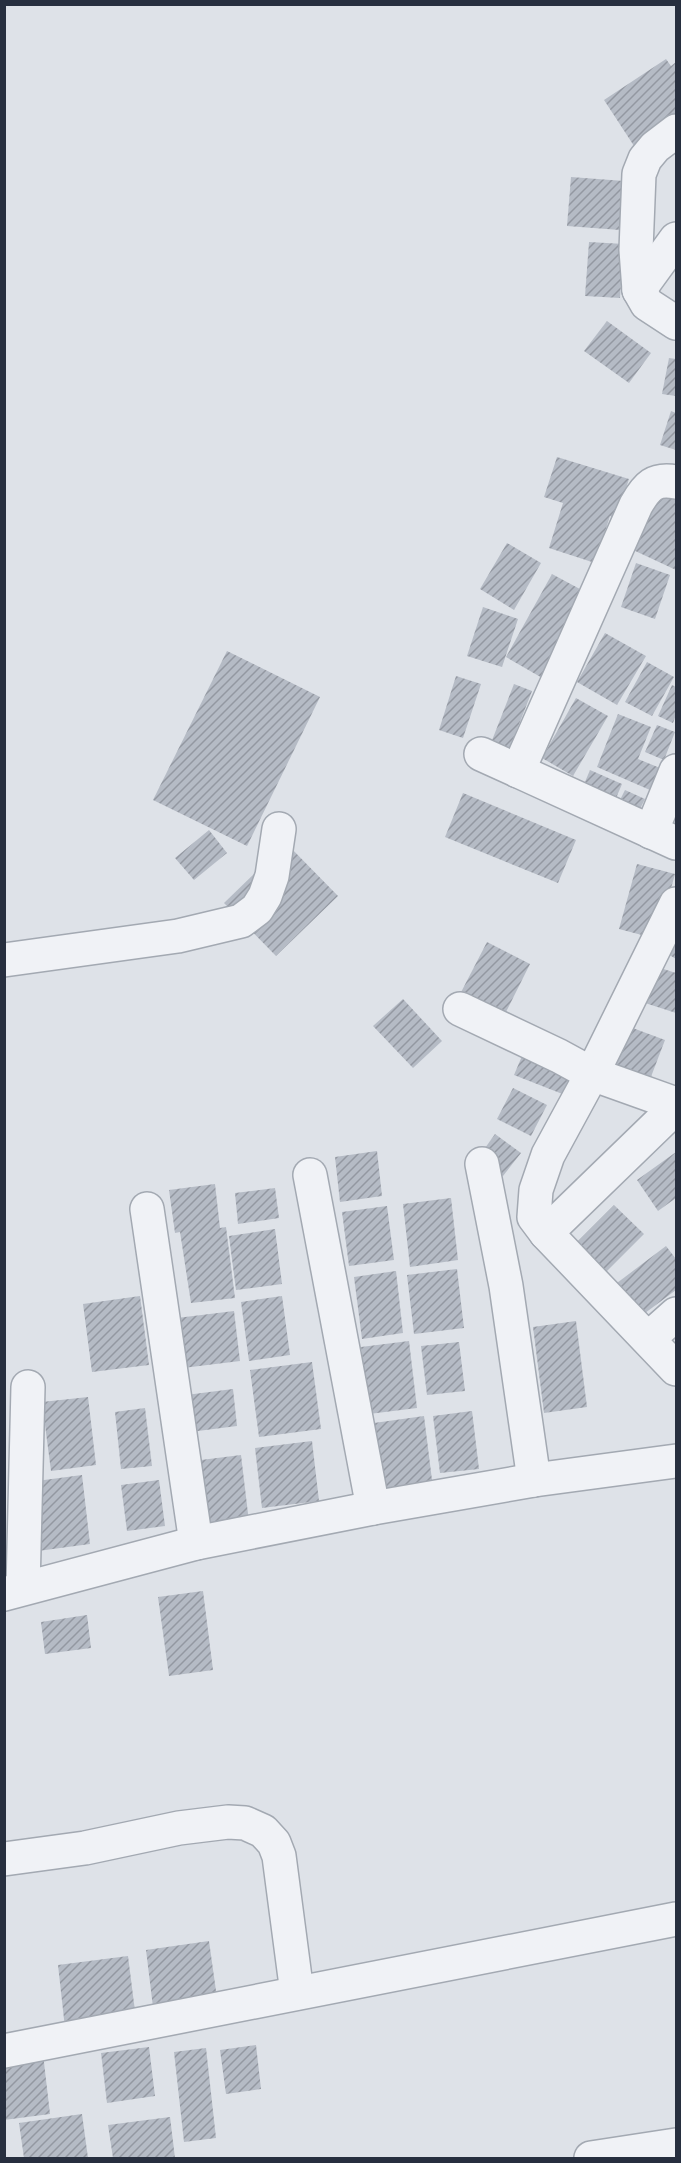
<svg xmlns="http://www.w3.org/2000/svg" width="681" height="2163" viewBox="0 0 681 2163" font-family="'Asap Condensed',sans-serif">
  <defs>
    <pattern id="building-hatch" width="6" height="6" patternUnits="userSpaceOnUse" patternTransform="scale(1.5)"><rect width="6" height="6" fill="#b5bbc5"/><path d="M-1 1l2-2M0 6l6-6M5 7l2-2" fill="none" stroke="#9398a1"/></pattern>
  </defs>
  <rect width="100%" height="100%" fill="#dee2e8"/>
  <g fill="url(#building-hatch)">
    <polygon points="666,59 671,66 676,62 676,122 636,149 604,100"/>
    <polygon points="571,177 624,181 620,230 567,226"/>
    <polygon points="589,242 624,244 620,298 585,296"/>
    <polygon points="607,321 651,353 629,383 584,351"/>
    <polygon points="669,358 676,359 676,396 662,394"/>
    <polygon points="671,411 676,413 676,450 660,445"/>
    <polygon points="557,457 629,479 616,519 610,516 595,563 549,548 563,503 544,497"/>
    <polygon points="660,487 676,494 676,570 631,549"/>
    <polygon points="507,543 541,563 514,610 480,589"/>
    <polygon points="636,563 670,575 655,619 621,607"/>
    <polygon points="552,574 591,595 544,679 506,657"/>
    <polygon points="483,607 518,619 502,667 467,656"/>
    <polygon points="605,633 646,656 617,705 577,682"/>
    <polygon points="227,651 320,697 247,846 153,800"/>
    <polygon points="647,662 674,677 652,716 625,702"/>
    <polygon points="456,676 481,684 463,738 439,730"/>
    <polygon points="514,684 532,691 507,755 489,748"/>
    <polygon points="672,685 676,687 676,715 673,723 658,716"/>
    <polygon points="576,698 608,716 573,776 542,758"/>
    <polygon points="618,714 651,727 638,759 660,768 650,790 597,767"/>
    <polygon points="657,725 675,732 664,760 645,752"/>
    <polygon points="590,770 622,784 614,803 582,789"/>
    <polygon points="625,790 645,799 635,819 615,810"/>
    <polygon points="463,793 576,840 558,883 445,837"/>
    <polygon points="209,830 227,853 194,880 175,858"/>
    <polygon points="286,843 338,896 276,956 224,903"/>
    <polygon points="637,864 675,874 657,939 619,929"/>
    <polygon points="676,927 676,959 663,951"/>
    <polygon points="487,942 530,964 501,1022 457,1000"/>
    <polygon points="654,966 676,973 676,1013 642,1002"/>
    <polygon points="403,999 442,1041 413,1068 373,1026"/>
    <polygon points="630,1027 665,1040 649,1082 614,1069"/>
    <polygon points="525,1049 575,1070 565,1095 514,1075"/>
    <polygon points="513,1088 547,1105 531,1136 497,1119"/>
    <polygon points="495,1134 521,1153 503,1176 478,1158"/>
    <polygon points="377,1151 382,1196 340,1202 335,1157"/>
    <polygon points="676,1152 676,1198 658,1211 637,1180"/>
    <polygon points="215,1184 220,1228 226,1227 235,1298 191,1303 180,1232 175,1233 169,1190"/>
    <polygon points="275,1188 279,1218 238,1224 235,1193"/>
    <polygon points="451,1198 458,1260 410,1267 403,1204"/>
    <polygon points="614,1205 644,1234 603,1275 574,1245"/>
    <polygon points="387,1206 394,1260 349,1266 342,1212"/>
    <polygon points="275,1229 282,1284 236,1290 229,1236"/>
    <polygon points="666,1246 676,1259 676,1290 637,1319 613,1286"/>
    <polygon points="457,1269 464,1328 414,1334 407,1275"/>
    <polygon points="396,1271 403,1333 362,1339 354,1277"/>
    <polygon points="140,1296 149,1365 92,1372 83,1304"/>
    <polygon points="282,1296 290,1355 249,1361 241,1302"/>
    <polygon points="234,1311 240,1361 183,1368 177,1318"/>
    <polygon points="576,1321 587,1407 544,1413 533,1327"/>
    <polygon points="409,1341 417,1408 369,1414 361,1347"/>
    <polygon points="459,1342 465,1391 427,1395 421,1346"/>
    <polygon points="312,1362 321,1429 259,1437 250,1370"/>
    <polygon points="233,1389 237,1426 190,1432 186,1395"/>
    <polygon points="88,1397 96,1465 51,1471 42,1402"/>
    <polygon points="145,1408 152,1466 121,1469 115,1412"/>
    <polygon points="472,1411 479,1469 440,1473 433,1416"/>
    <polygon points="424,1416 433,1488 383,1494 374,1423"/>
    <polygon points="312,1441 319,1501 262,1508 255,1448"/>
    <polygon points="241,1455 249,1522 201,1528 193,1461"/>
    <polygon points="82,1475 90,1544 38,1551 29,1482"/>
    <polygon points="159,1480 165,1526 127,1531 121,1485"/>
    <polygon points="203,1591 213,1670 169,1676 158,1597"/>
    <polygon points="87,1615 91,1648 45,1654 41,1622"/>
    <polygon points="209,1941 217,1998 153,2007 146,1950"/>
    <polygon points="128,1956 136,2019 65,2028 58,1965"/>
    <polygon points="256,2045 261,2089 226,2094 220,2050"/>
    <polygon points="149,2047 155,2096 107,2103 101,2053"/>
    <polygon points="206,2048 216,2138 184,2142 174,2052"/>
    <polygon points="43,2054 50,2114 4,2120 4,2059"/>
    <polygon points="82,2114 88,2158 24,2158 19,2123"/>
    <polygon points="170,2117 175,2158 113,2158 108,2125"/>
  </g>
  <g fill="none" stroke-linecap="round" stroke-linejoin="round">
    <defs>
      <g id="street">
        <polyline points="676,131 655,147 645,159 639,174 636,250 639,290 647,304 676,323"/>
        <polyline points="639,290 676,239"/>
        <polyline points="481,754 676,843"/>
        <path d="M518,771L636,505C647,486 654,478 676,482"/>
        <polyline points="651,832 676,771"/>
        <polyline points="676,904 592,1074 548,1155 536,1190 534,1217 546,1233 676,1369"/>
        <polyline points="4,960 178,936 241,921 257,909 265,896 272,876 279,829"/>
        <polyline points="460,1009 559,1056 592,1074 676,1104"/>
        <polyline points="482,1164 506,1286 534,1480"/>
        <polyline points="310,1175 373,1508"/>
        <polyline points="147,1209 196,1543"/>
        <polyline points="546,1233 676,1107"/>
        <polyline points="649,1338 676,1314"/>
        <polyline points="23,1588 28,1387"/>
        <polyline points="4,1594 196,1543 373,1508 534,1480 676,1461"/>
        <polyline points="4,1859 85,1848 179,1828 228,1822 245,1823 263,1831 274,1843 279,1856 297,1993"/>
        <polyline points="4,2051 676,1919"/>
        <polyline points="591,2158 676,2145"/>
      </g>
    </defs>
    <use href="#street" stroke="#a3a9b2" stroke-width="36"/>
    <use href="#street" stroke="#f0f2f6" stroke-width="33"/>
  </g>
  <rect width="681" height="2163" fill="none" stroke="#272f3f" stroke-width="12"/>
</svg>
